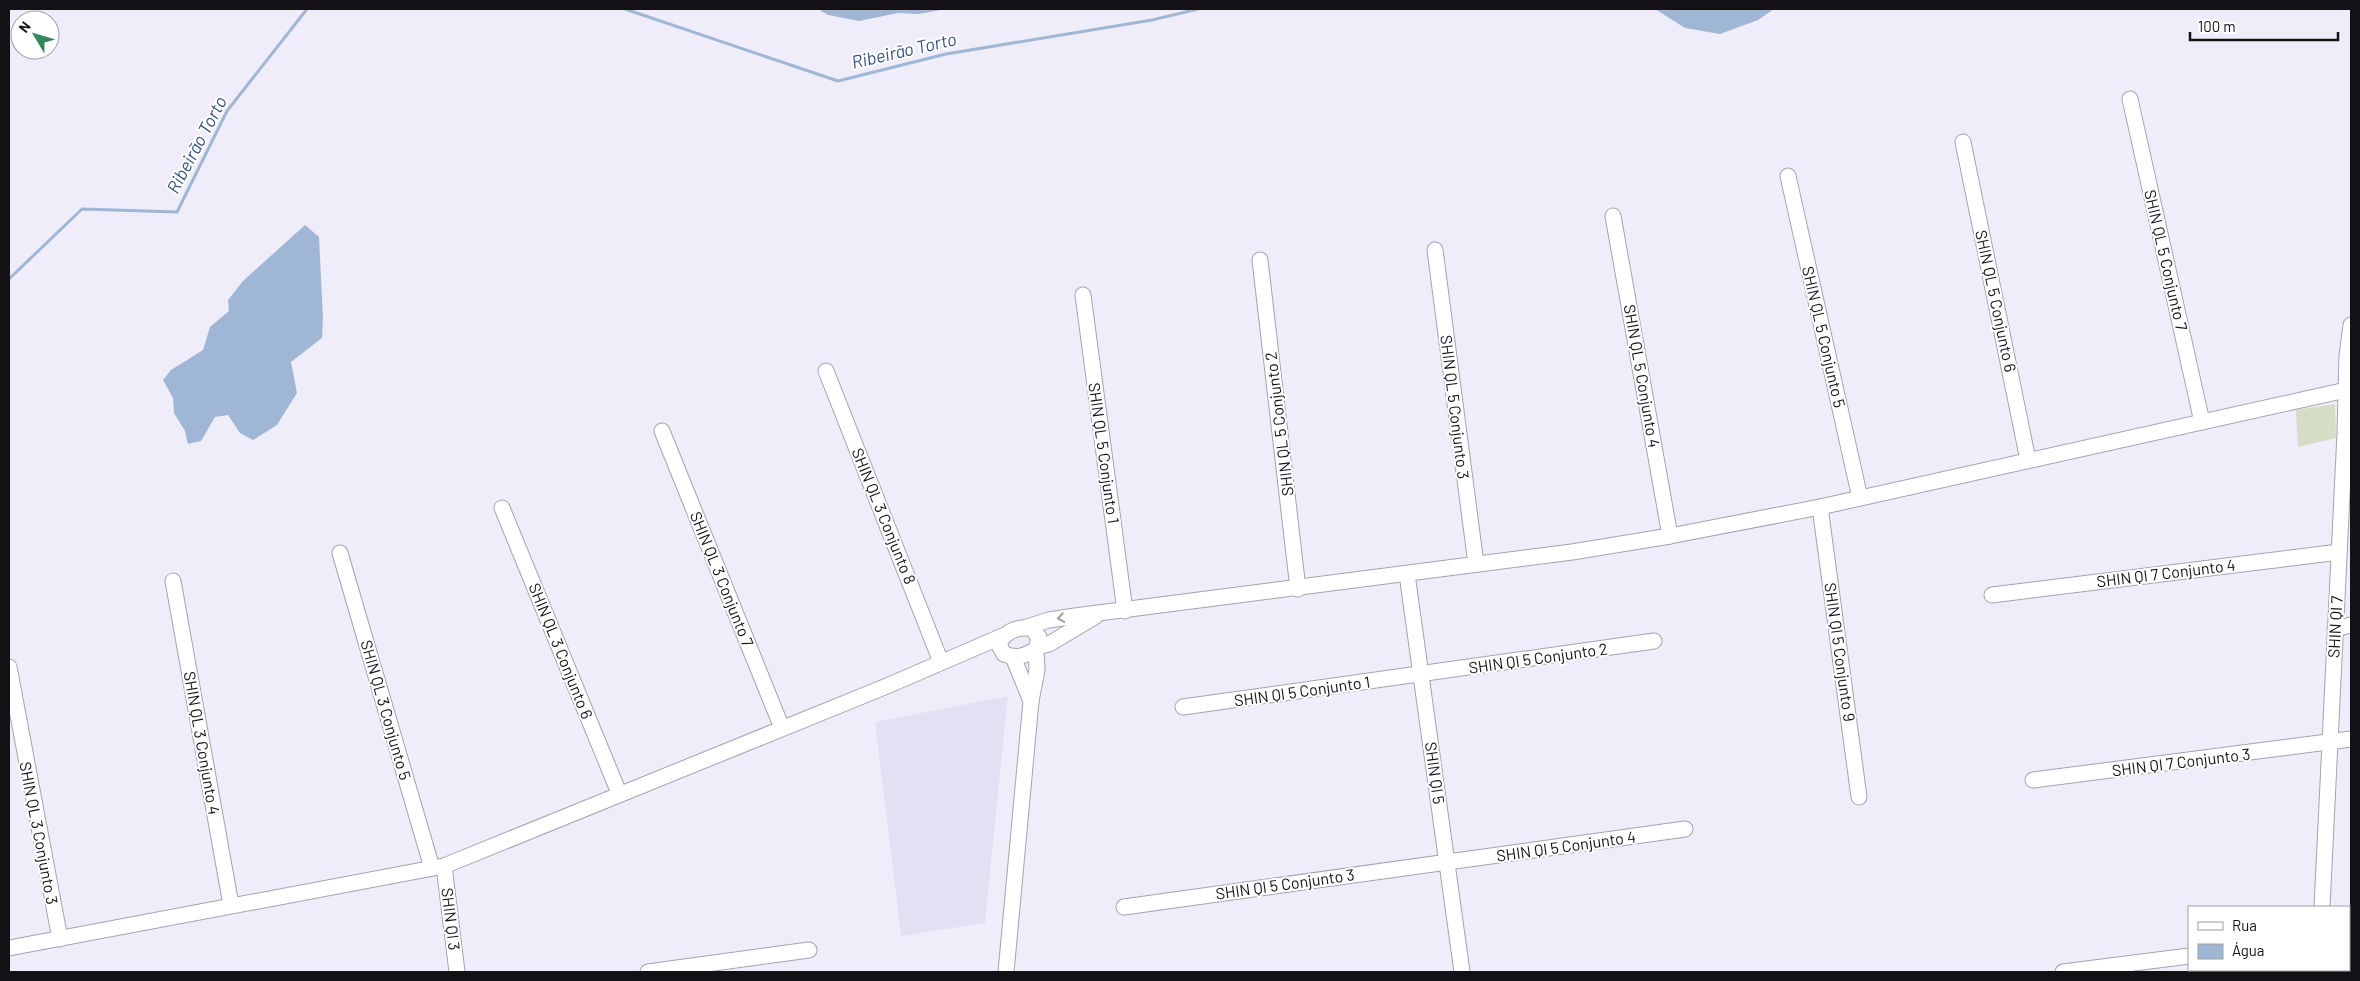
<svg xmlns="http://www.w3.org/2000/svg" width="2360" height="981" viewBox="0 0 2360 981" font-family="Barlow,sans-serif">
  <rect width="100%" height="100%" fill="#f0edfb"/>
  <polygon fill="#e5dff4" points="1008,696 985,923 901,936 875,722"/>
  <polygon fill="#d5ddc7" points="2335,404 2336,438 2298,447 2296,410"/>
  <g fill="#a0b6d5">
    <polygon points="818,9 946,9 919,14 898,13 859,21 828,15"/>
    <polygon points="1655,9 1774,9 1758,20 1720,34 1685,28"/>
    <polygon points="305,225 319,237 323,318 322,338 291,362 297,393 277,425 253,440 240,433 228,415 215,417 201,441 188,444 185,431 174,413 173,398 163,380 171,370 203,350 210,327 229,311 228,300 243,281"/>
  </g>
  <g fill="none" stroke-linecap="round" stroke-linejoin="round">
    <g stroke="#a0b6d5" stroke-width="3">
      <polyline points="625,9 838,81 946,54 1152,20 1198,9"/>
      <polyline points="9,279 82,209 177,212 227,111 307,9"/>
    </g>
    <defs>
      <g id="minor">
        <polyline points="2130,99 2202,422"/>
        <polyline points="1963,142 2028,460"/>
        <polyline points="1788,176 1860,498"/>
        <polyline points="1613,216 1670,536"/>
        <polyline points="1435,250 1476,564"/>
        <polyline points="1260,260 1298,589"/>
        <polyline points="1083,295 1125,611"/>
        <polyline points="826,371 941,662"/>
        <polyline points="662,431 782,728"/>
        <polyline points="1820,507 1859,797"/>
        <polyline points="502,508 619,793"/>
        <polyline points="340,553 432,868"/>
        <polyline points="1407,574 1462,972"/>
        <polyline points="173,581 231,905"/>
        <polyline points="1992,595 2339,552"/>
        <polyline points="1024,628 1049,620 1075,616 1572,552 1670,536 1820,507 2346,390"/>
        <polyline points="2335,629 2351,625"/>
        <polyline points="1037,647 1049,644 1096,616"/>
        <polyline points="1013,657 1031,701"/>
        <polyline points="9,667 60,939"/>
        <polyline points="1183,707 1654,641"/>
        <polyline points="2033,780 2351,739"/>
        <polyline points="444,866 457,972"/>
        <polyline points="1124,907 1685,829"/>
        <polyline points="2322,907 2345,433 2347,356 2351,325"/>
        <polyline points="9,948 444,866 887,686 1005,635"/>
        <polyline points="648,972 809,950"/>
        <path d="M1006,972L1031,701L1037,670L1036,649L1039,637L1031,628C1017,627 1004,631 999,645L1004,654C1017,659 1025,656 1036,649"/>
        <polyline points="2063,972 2189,956"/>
        <polyline points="2319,972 2319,970"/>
      </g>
    </defs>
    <use href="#minor" stroke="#a6a2b0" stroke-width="17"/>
    <use href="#minor" stroke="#fff" stroke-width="15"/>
  </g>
  <defs><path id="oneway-chevron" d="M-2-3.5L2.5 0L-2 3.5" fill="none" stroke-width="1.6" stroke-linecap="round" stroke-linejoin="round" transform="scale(1.25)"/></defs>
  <use stroke="#a1a0a2" href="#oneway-chevron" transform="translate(1061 618) rotate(171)"/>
  <g text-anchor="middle" stroke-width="4" stroke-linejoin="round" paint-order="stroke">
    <g font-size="16" fill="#131116" stroke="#fff">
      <text transform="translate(2166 260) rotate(77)" y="6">SHIN QL 5 Conjunto 7</text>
      <text transform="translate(1996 301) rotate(78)" y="6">SHIN QL 5 Conjunto 6</text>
      <text transform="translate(1824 337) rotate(77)" y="6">SHIN QL 5 Conjunto 5</text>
      <text transform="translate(1642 376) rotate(80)" y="6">SHIN QL 5 Conjunto 4</text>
      <text transform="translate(1455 407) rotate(83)" y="6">SHIN QL 5 Conjunto 3</text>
      <text transform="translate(1279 424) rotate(-97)" y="6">SHIN QL 5 Conjunto 2</text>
      <text transform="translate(1104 453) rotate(82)" y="6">SHIN QL 5 Conjunto 1</text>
      <text transform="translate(884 516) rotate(68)" y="6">SHIN QL 3 Conjunto 8</text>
      <text transform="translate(2166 573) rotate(-7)" y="6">SHIN QI 7 Conjunto 4</text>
      <text transform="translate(722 579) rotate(68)" y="6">SHIN QL 3 Conjunto 7</text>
      <text transform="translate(2335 627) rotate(-87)" y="6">SHIN QI 7</text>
      <text transform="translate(561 651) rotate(68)" y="6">SHIN QL 3 Conjunto 6</text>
      <text transform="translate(1840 652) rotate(82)" y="6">SHIN QI 5 Conjunto 9</text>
      <text transform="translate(1538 658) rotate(-8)" y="6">SHIN QI 5 Conjunto 2</text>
      <text transform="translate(1302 691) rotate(-8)" y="6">SHIN QI 5 Conjunto 1</text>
      <text transform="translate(386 710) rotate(74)" y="6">SHIN QL 3 Conjunto 5</text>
      <text transform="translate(202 743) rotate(80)" y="6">SHIN QL 3 Conjunto 4</text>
      <text transform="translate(2181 762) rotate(-7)" y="6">SHIN QI 7 Conjunto 3</text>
      <text transform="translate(1435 773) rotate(82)" y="6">SHIN QI 5</text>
      <text transform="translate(39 833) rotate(79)" y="6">SHIN QL 3 Conjunto 3</text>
      <text transform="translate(1566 846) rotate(-8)" y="6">SHIN QI 5 Conjunto 4</text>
      <text transform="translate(1285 884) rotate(-8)" y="6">SHIN QI 5 Conjunto 3</text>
      <text transform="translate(451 919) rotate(83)" y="6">SHIN QI 3</text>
    </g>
    <g font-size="18" font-style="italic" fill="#34537e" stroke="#fff">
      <text transform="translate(904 51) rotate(-13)" y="6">Ribeirão Torto</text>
      <text transform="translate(197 145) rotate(-62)" y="6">Ribeirão Torto</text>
    </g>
  </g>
  <rect width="2360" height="981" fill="none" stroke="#131116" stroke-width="20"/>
  <rect x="2188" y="906" width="162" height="65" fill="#ffffff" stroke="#a1a0a2"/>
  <rect x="2198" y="922" width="25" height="8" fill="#ffffff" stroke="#a1a0a2"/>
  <text x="2232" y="931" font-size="15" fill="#131116">Rua</text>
  <rect x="2198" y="944" width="25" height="15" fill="#a0b6d5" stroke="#a1a0a2"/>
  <text x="2232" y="956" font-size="15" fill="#131116">Água</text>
  <g transform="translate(35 35) rotate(308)"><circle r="24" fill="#ffffff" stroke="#a1a0a2"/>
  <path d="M0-4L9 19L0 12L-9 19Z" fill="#32885c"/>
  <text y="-8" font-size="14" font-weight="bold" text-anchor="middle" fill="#131116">N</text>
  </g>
  <path d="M2190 32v8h148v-8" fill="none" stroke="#131116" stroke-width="2.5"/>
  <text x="2198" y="32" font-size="15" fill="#131116" stroke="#ffffff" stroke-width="4" paint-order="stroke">100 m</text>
</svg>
